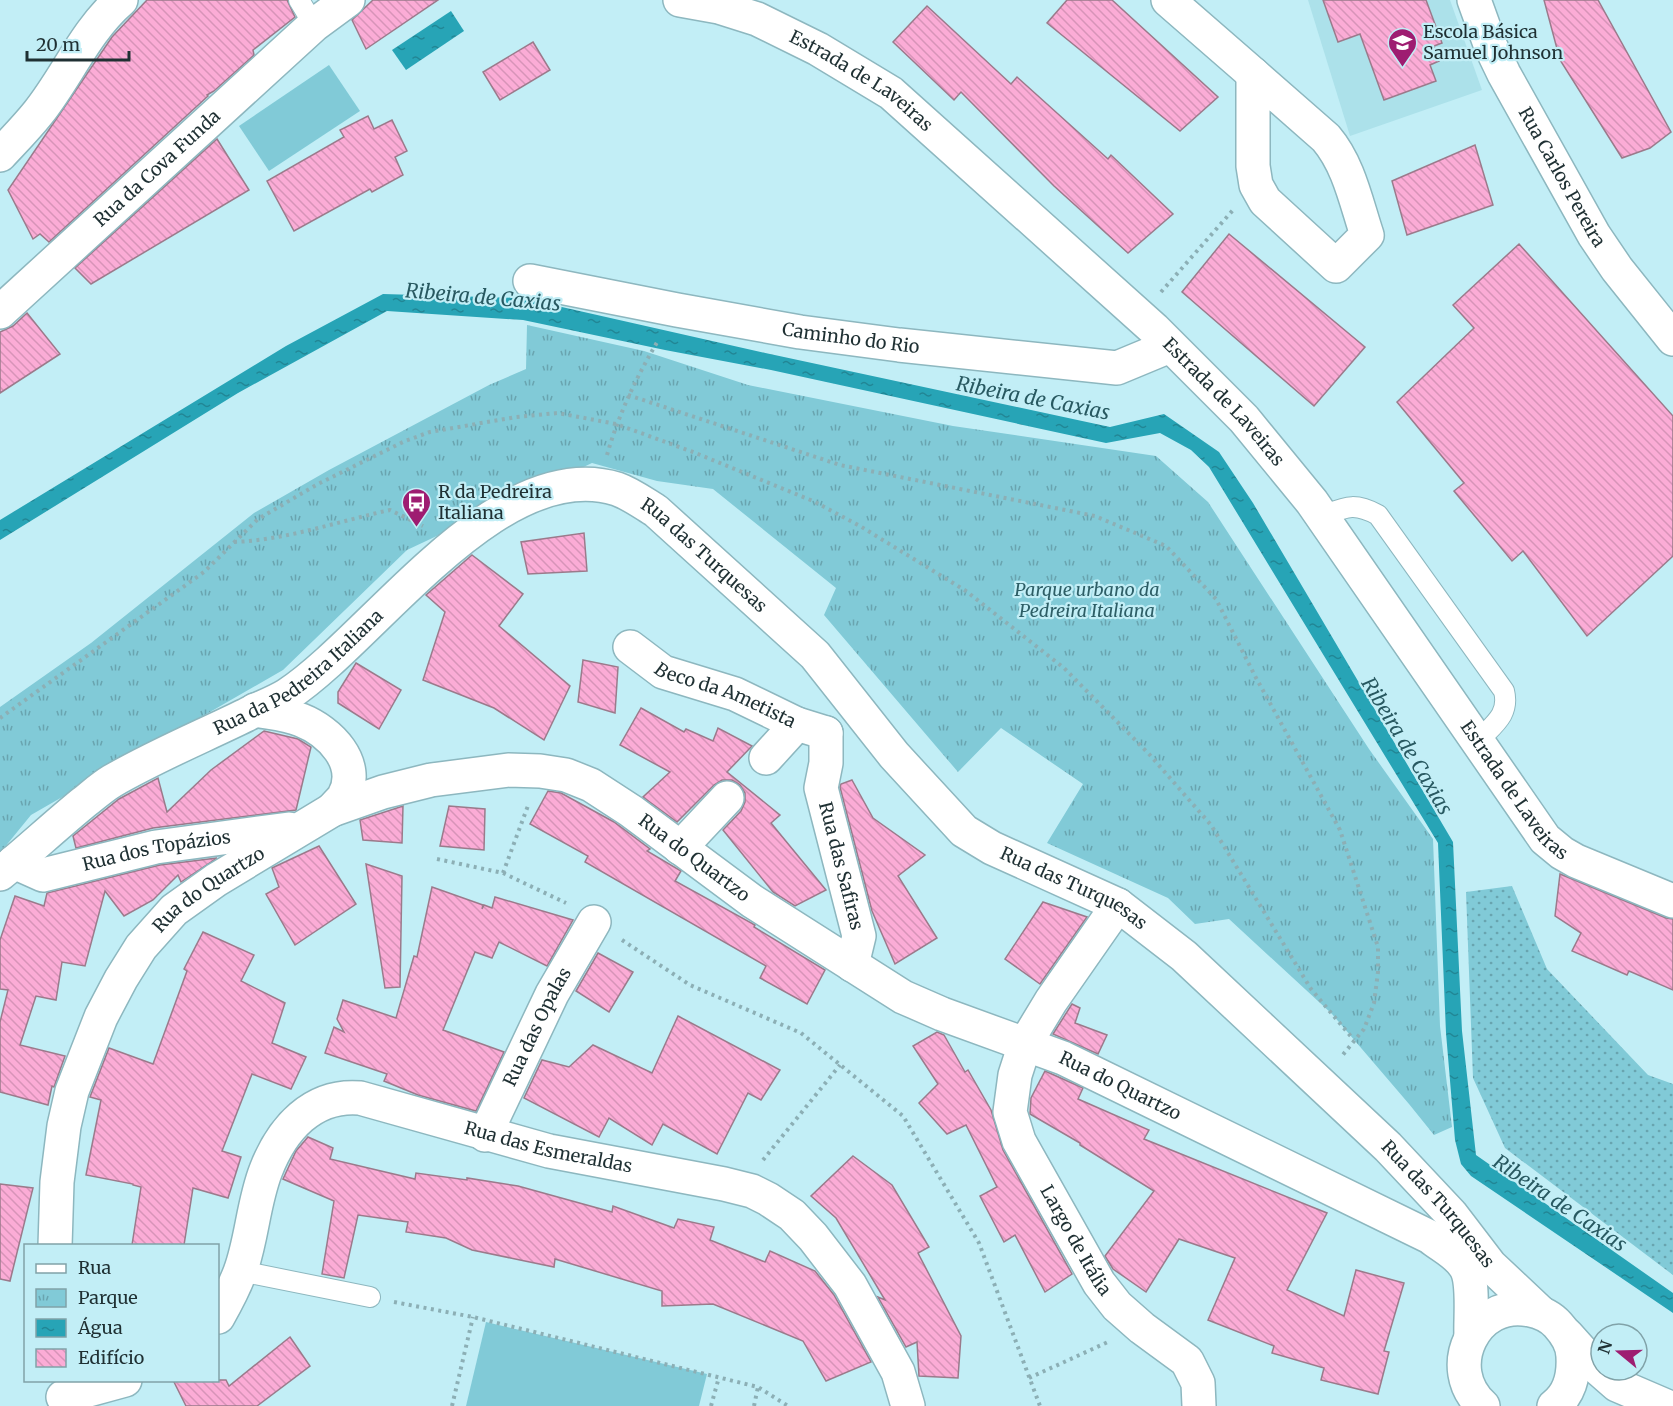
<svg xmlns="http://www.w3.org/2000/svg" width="1673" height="1406" viewBox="0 0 1673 1406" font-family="Merriweather,serif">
  <defs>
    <pattern id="grass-dots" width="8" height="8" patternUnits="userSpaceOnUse" patternTransform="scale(1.5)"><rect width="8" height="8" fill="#81cad7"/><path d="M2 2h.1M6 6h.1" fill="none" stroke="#69a4af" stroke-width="1.8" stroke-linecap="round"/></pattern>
    <pattern id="park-tufts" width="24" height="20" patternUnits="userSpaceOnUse" patternTransform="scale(1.5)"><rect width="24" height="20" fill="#81cad7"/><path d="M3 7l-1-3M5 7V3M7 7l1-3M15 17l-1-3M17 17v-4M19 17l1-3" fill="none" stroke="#69a4af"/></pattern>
    <pattern id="water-ripples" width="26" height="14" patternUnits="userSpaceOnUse" patternTransform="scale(1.5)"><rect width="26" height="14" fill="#27a4b6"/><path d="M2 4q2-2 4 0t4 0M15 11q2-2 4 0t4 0" fill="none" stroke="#218695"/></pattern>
    <pattern id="building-back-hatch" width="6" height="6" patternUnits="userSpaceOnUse" patternTransform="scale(1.5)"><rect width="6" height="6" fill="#fbacd6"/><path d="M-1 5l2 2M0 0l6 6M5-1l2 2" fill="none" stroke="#d794b8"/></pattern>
  </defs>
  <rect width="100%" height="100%" fill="#c2eef6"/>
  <polygon fill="#ace1ea" points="1308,0 1450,0 1482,90 1350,136"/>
  <polygon fill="url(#grass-dots)" points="1512,886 1547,969 1648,1075 1673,1084 1673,1275 1505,1148 1473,1078 1466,892"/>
  <polygon fill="url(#park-tufts)" points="527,325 644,351 748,385 953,426 1156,456 1208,502 1369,749 1433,839 1440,1026 1452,1127 1434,1135 1409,1104 1332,1014 1229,919 1195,924 1168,898 1047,843 1083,784 1001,728 958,772 824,615 836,588 713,489 657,481 592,463 407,550 283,670 31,815 0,853 0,707 91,643 254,513 329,470 489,385 526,369"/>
  <g fill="#81cad7">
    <polygon points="329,65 360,111 269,171 239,126"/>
    <polygon points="486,1322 707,1374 699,1406 466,1406"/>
  </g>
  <g fill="url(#water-ripples)">
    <polygon points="451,11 464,31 406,70 392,50"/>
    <polygon points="383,294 522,298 770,354 1110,427 1164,414 1219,452 1253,503 1453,842 1462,1031 1476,1155 1673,1293 1673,1313 1471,1176 1461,1164 1455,1140 1446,1033 1438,843 1209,467 1191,450 1160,433 1106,443 771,370 665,350 523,320 387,311 238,393 0,540 0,520 286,346"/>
  </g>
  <g fill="url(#building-back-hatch)" stroke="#9b7a8b" stroke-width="1.5">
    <polygon points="147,0 287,0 295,17 253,50 254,55 214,91 207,95 208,96 49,242 40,234 33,239 8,190 112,37"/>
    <polygon points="373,0 438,0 366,49 352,20"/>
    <polygon points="1067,0 1112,0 1218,97 1180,131 1047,23"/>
    <polygon points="1323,0 1426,0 1442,43 1434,46 1439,61 1430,65 1436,81 1384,100 1360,34 1338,42"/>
    <polygon points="1544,0 1598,0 1671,132 1650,148 1622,158 1560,60"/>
    <polygon points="927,6 1011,84 1017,77 1108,159 1111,155 1173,214 1128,253 1054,186 961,92 954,100 893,42"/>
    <polygon points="533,42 550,70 500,100 483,72"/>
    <polygon points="368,116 374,129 392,120 407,151 395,157 403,175 372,192 370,189 294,231 267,181 344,137 340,130"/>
    <polygon points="217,139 249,190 91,284 75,268"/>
    <polygon points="1475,145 1493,205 1407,235 1392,181"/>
    <polygon points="1229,234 1365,347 1314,406 1182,292"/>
    <polygon points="1519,244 1673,416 1673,556 1587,636 1523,551 1512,561 1454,491 1464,483 1397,402 1474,328 1453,305"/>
    <polygon points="27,313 60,354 0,393 0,332 13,326"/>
    <polygon points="584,533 587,571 528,574 521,542"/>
    <polygon points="472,555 523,594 499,626 570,686 544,740 494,708 423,680 445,612 426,595"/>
    <polygon points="583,660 618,667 615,713 578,702"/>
    <polygon points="356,663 401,690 379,729 338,703 338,692"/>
    <polygon points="641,708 684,732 686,729 713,741 718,728 752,746 727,772 780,815 771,823 826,890 795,906 773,892 723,830 741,811 745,802 745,793 740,785 732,780 722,780 714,785 677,822 643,797 670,772 620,745"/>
    <polygon points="264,731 298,739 311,747 296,810 153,828 76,848 73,836 119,799 158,778 167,812 211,770"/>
    <polygon points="852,780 873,818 925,855 898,876 937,938 895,964 872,911 840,787 841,784"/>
    <polygon points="548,791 561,793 614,822 650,849 647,851 681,871 675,881 755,925 754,927 825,970 807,1004 760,978 766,966 585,862 588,856 530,824"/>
    <polygon points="403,806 402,843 363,840 360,820"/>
    <polygon points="449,806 485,809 484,850 440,846"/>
    <polygon points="319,846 356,904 295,945 266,894 279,887 272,868"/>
    <polygon points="217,858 181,882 178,875 153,900 124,916 105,891 85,966 62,962 56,1000 36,996 20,1045 65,1056 54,1087 52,1086 48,1105 0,1092 0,1022 8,990 0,989 0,940 15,896 44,906 47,893 160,865"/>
    <polygon points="366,864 402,876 400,987 385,988"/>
    <polygon points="1560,874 1666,918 1673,919 1673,990 1629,971 1627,975 1572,951 1581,933 1555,916"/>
    <polygon points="432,887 483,905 482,909 484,905 492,908 495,897 573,920 547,966 499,942 492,958 475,952 443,1030 504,1052 476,1111 418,1095 384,1081 387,1074 325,1053 334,1027 344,1032 337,1019 343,1000 396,1018 414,956 417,957"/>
    <polygon points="1043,902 1087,917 1040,984 1005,959"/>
    <polygon points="203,932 254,955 241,981 285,1003 272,1043 306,1057 291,1089 252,1074 222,1151 241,1157 228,1198 193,1188 184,1245 132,1245 141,1187 133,1185 133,1184 86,1175 101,1100 90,1097 109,1048 153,1064 187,971 184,969"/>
    <polygon points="598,953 633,972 609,1012 576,991"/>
    <polygon points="1072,1004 1080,1008 1075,1023 1107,1035 1098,1054 1053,1034"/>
    <polygon points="678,1016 780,1070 761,1100 748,1093 717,1154 663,1124 652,1145 609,1118 599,1137 524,1098 542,1060 569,1067 593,1045 652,1073"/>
    <polygon points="937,1032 944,1035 965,1072 968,1070 991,1110 1003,1150 1072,1274 1045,1292 1015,1235 1004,1242 980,1196 997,1187 966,1125 947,1134 919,1103 938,1084 913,1046"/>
    <polygon points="1045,1071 1083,1088 1078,1099 1149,1130 1144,1139 1327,1213 1287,1290 1344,1316 1356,1270 1404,1283 1384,1351 1389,1352 1378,1394 1321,1380 1324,1368 1272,1353 1274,1346 1208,1320 1235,1258 1179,1239 1146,1292 1113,1269 1105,1256 1154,1191 1080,1145 1080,1143 1030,1114 1031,1098"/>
    <polygon points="308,1137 333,1148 330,1159 415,1179 416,1173 467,1180 467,1178 518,1186 612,1212 613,1206 674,1228 678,1219 714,1227 710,1240 765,1262 770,1251 815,1271 834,1295 871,1362 826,1381 803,1341 713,1304 662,1306 662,1291 555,1259 554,1267 472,1250 446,1238 406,1232 408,1222 358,1215 344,1278 322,1274 334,1201 283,1179 296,1151"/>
    <polygon points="853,1156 892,1185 929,1247 918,1253 961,1336 958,1378 919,1376 917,1342 906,1347 878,1297 885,1300 836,1218 811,1196"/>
    <polygon points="0,1184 33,1188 10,1281 0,1279"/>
    <polygon points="290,1337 310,1366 257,1406 186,1406 173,1380 226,1380 229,1386"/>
  </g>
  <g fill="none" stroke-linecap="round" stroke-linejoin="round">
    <defs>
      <g id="lane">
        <polyline points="299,0 314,25"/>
        <path d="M1322,516C1346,507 1354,502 1378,515L1504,691C1510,715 1493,725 1478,741"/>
        <polyline points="240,1271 370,1297"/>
      </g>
      <g id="street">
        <polyline points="1168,0 1253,74"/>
        <path id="s1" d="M1474,0L1491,47L1504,74L1594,235L1617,269L1673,339"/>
        <path d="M1253,74L1326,138C1349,165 1356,202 1367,235L1336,266L1265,201L1256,185L1253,166Z"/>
        <path id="s2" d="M530,281L677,310L800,332L899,345L1117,368L1170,346"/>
        <path id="s3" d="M0,312L314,25L348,0"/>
        <path id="s4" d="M630,647L663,672L735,694L797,724L826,733"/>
        <path d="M255,710C270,713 286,714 301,720C329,731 362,763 344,796C341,801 335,806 332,810"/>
        <path id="s5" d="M826,733V763L821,788L859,936L852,965"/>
        <polyline points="766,758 797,724"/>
        <polyline points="680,848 727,798"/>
        <path id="s6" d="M14,862L43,875L156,847L289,829"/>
        <path id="s7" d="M0,874C28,851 55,826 83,803C92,796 102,787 112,781C155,756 201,737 246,715C259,708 274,703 287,695C374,638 498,452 617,489C631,494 643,503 656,511L815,655L894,755L964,831L992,848L1118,905L1184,956L1388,1147L1451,1214L1490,1265L1540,1312"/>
        <path id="s8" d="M1118,905L1051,1001L1025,1044L1015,1075L1010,1112L1019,1141L1099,1283L1117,1306L1142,1328L1187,1361L1198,1383L1199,1406"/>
        <path id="s9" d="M485,1135L552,994L594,922"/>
        <path id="s10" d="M55,1246L57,1182L64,1126L72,1091L101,1017L121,979L141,947L174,910L216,880L332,810L383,792L431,780L508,770L540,771L566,775L591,785L631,811L752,901L903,997L942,1014L1063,1058L1430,1237C1441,1246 1456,1253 1464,1265C1475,1279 1470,1317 1471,1336"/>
        <path id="s11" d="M218,1317C226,1303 234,1288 240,1272C252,1240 253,1203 266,1170C282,1129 312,1094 360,1098L549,1151L724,1184L752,1191L768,1199L792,1215L813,1237L850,1285L898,1372L908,1406"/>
        <polyline points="1567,1335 1593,1364 1617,1385 1666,1406"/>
        <polyline points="63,1397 125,1380"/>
        <path d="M1483,1406C1441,1369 1475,1298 1530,1310C1540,1312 1551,1317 1558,1325C1566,1334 1573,1345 1573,1357C1574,1376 1569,1395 1554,1406"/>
      </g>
      <g id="secondary">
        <path id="s12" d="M680,0L719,7L757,19L818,49L891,93L1154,329L1244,419L1312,502L1545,839L1562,853L1576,861L1673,901"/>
        <path d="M0,155C13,141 26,128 38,113C67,77 85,31 121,0"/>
      </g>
    </defs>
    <use href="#lane" stroke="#8db7bf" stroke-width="22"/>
    <use href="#street" stroke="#8db7bf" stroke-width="36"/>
    <use href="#secondary" stroke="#8db7bf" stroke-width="36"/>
    <g stroke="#8cafb5" stroke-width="4" stroke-dasharray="3 4.5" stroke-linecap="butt">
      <polyline points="1161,292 1233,210"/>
      <polyline points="628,395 840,465 1095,516 1166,546 1216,599 1255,676 1340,830 1378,947 1378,972 1374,1003 1364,1029 1341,1057"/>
      <path d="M607,455C619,413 637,376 659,339"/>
      <path d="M234,542C287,540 339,521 390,510L423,526"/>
      <polyline points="0,718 204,572 258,519 318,484 405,441 430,432 516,417 558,413 616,424 693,452 813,501 860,526 966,591 1064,668 1149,754 1211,825 1311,989 1354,1040"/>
      <polyline points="437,859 503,873 566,903"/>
      <polyline points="503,873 529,803"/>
      <polyline points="622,940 690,985 801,1033 903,1116 979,1243 1040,1406"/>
      <polyline points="763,1160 840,1065"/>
      <polyline points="394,1302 473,1317 758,1387 788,1406"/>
      <polyline points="1029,1378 1108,1342"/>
      <polyline points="452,1406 473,1317"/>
      <polyline points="711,1406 719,1377"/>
      <polyline points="754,1406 758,1387"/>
    </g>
    <use href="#lane" stroke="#fff" stroke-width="20"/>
    <use href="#street" stroke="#fff" stroke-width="33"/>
    <use href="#secondary" stroke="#fff" stroke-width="33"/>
  </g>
  <defs>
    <symbol id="school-pin" viewBox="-11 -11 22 30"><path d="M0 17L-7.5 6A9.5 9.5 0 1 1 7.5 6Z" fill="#9e1d71" stroke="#c2eef6"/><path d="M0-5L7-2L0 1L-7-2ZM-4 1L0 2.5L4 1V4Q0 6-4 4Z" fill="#fff"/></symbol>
    <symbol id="bus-pin" viewBox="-11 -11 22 30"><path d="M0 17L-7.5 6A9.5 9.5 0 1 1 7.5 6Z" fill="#9e1d71" stroke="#c2eef6"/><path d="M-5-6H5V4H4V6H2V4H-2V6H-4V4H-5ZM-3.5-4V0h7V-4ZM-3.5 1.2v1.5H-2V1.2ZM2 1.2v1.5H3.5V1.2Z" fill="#fff"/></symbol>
  </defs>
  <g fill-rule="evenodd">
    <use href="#school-pin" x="1386" y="26" width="33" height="45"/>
    <use href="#bus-pin" x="400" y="486" width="33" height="45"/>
  </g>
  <g text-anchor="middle" stroke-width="4.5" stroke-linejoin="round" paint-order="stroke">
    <g font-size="18" fill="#1f3033" stroke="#c2eef6" text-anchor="start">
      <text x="1423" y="38">Escola Básica<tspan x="1423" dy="21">Samuel Johnson</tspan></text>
      <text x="438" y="498">R da Pedreira<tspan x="438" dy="21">Italiana</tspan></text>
    </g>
    <g font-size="18" fill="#1f3033" stroke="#c2eef6">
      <text dy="6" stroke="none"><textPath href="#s12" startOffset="201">Estrada de Laveiras</textPath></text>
      <text dy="6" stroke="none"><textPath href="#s3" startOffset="213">Rua da Cova Funda</textPath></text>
      <text dy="6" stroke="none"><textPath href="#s1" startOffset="198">Rua Carlos Pereira</textPath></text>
      <text dy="6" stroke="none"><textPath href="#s2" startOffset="326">Caminho do Rio</textPath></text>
      <text dy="6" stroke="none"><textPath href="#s12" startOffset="687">Estrada de Laveiras</textPath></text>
      <text dy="6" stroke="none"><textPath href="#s7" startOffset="855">Rua das Turquesas</textPath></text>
      <text dy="6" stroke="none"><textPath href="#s7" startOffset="363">Rua da Pedreira Italiana</textPath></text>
      <text dy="6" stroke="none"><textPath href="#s4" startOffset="108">Beco da Ametista</textPath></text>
      <text dy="6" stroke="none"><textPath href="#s12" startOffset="1173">Estrada de Laveiras</textPath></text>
      <text dy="6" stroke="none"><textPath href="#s6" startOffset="148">Rua dos Topázios</textPath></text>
      <text dy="6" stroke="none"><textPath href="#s10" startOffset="946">Rua do Quartzo</textPath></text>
      <text dy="6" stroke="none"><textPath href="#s5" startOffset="136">Rua das Safiras</textPath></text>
      <text dy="6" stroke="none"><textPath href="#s7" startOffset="1359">Rua das Turquesas</textPath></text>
      <text dy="6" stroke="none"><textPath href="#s10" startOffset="406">Rua do Quartzo</textPath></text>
      <text dy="6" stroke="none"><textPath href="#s9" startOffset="120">Rua das Opalas</textPath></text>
      <text dy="6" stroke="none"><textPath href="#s10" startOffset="1432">Rua do Quartzo</textPath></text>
      <text dy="6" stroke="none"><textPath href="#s11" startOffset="478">Rua das Esmeraldas</textPath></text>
      <text dy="6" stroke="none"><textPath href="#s7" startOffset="1845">Rua das Turquesas</textPath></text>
      <text dy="6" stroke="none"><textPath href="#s8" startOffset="382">Largo de Itália</textPath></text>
    </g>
    <g font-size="18" font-style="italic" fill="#2d5e66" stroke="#c2eef6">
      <text x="1087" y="596">Parque urbano da<tspan x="1087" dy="21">Pedreira Italiana</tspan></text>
    </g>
    <g font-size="20" font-style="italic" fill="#285961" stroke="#c2eef6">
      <text transform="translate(483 297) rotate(5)" y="7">Ribeira de Caxias</text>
      <text transform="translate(1033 398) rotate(11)" y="7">Ribeira de Caxias</text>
      <text transform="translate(1407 746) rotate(59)" y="7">Ribeira de Caxias</text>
      <text transform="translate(1560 1203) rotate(34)" y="7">Ribeira de Caxias</text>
    </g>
  </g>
  <rect x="24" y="1244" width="195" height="138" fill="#c2eef6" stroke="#81a2a8" stroke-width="1.5"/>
  <rect x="36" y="1264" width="30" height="9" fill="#ffffff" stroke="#81a2a8" stroke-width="1.5"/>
  <text x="78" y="1274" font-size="18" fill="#1f3033">Rua</text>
  <rect x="36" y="1289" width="30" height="18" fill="url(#park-tufts)" stroke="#81a2a8" stroke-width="1.5"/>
  <text x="78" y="1304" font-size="18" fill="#1f3033">Parque</text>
  <rect x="36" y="1319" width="30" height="18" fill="url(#water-ripples)" stroke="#81a2a8" stroke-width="1.5"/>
  <text x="78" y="1334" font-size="18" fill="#1f3033">Água</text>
  <rect x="36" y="1349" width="30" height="18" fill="url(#building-back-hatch)" stroke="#81a2a8" stroke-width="1.5"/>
  <text x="78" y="1364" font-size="18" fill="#1f3033">Edifício</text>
  <g transform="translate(1619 1352) rotate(289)"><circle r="28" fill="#c2eef6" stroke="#81a2a8" stroke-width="1.5"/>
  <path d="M0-4.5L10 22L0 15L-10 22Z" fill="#9e1d71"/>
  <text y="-9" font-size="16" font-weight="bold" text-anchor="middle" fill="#1f3033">N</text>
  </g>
  <path d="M27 51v9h102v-9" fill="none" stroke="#1f3033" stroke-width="3"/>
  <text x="36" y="51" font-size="18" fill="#1f3033" stroke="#c2eef6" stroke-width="4.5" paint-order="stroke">20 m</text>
</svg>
